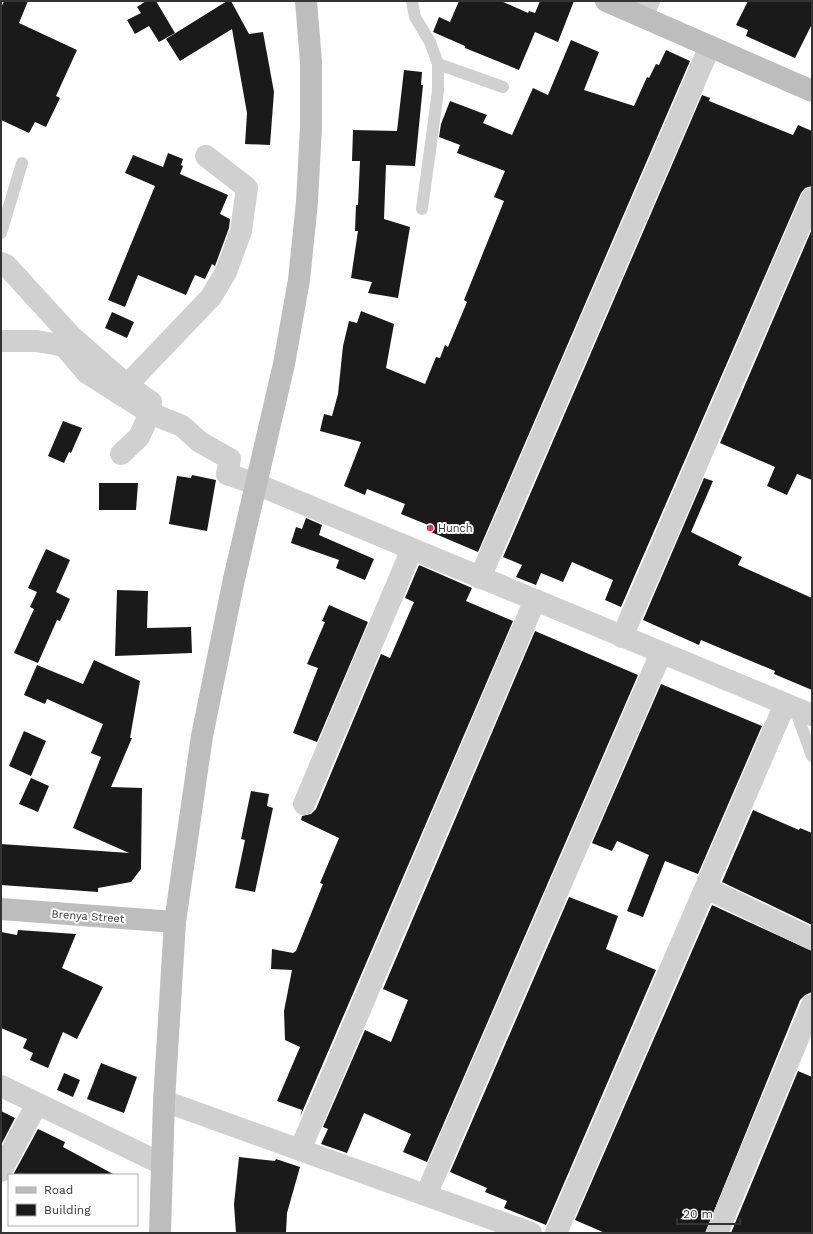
<svg xmlns="http://www.w3.org/2000/svg" width="813" height="1234" viewBox="0 0 813 1234" font-family="'Work Sans',sans-serif">
  <rect width="100%" height="100%" fill="#fff"/>
  <g fill="#1a1a1a">
    <polygon points="4,1 28,1 19,23 77,50 56,96 60,98 46,127 35,122 29,133 1,120 1,8"/>
    <polygon points="146,1 156,1 175,33 159,42 149,26 135,34 127,20 141,13 137,7"/>
    <polygon points="227,1 231,1 249,34 263,32 274,92 270,145 245,144 247,113 232,29 180,61 166,39"/>
    <polygon points="459,1 501,1 528,13 529,11 535,13 540,1 574,1 558,42 535,32 519,70 465,48 465,46 433,32 439,17 450,22"/>
    <polygon points="748,1 812,1 812,24 795,58 746,36 748,30 736,25"/>
    <polygon points="571,40 599,52 584,90 634,106 647,77 649,78 656,64 659,65 666,50 690,61 478,552 431,532 433,527 401,514 405,504 367,489 365,495 344,486 361,442 320,431 324,414 332,416 338,394 343,346 349,321 357,323 361,311 394,324 386,368 425,384 436,357 440,358 445,345 448,347 467,302 464,300 504,201 494,197 505,171 457,153 460,145 439,137 441,124 450,101 487,115 483,123 512,135 533,88 548,95"/>
    <polygon points="404,70 422,72 421,85 423,85 415,166 386,165 384,219 410,227 398,298 368,293 372,282 351,278 358,231 355,231 356,205 358,205 360,161 352,161 353,130 397,131"/>
    <polygon points="702,95 710,98 709,101 793,135 798,125 812,131 812,186 805,188 801,193 621,607 605,600 613,580 572,562 563,582 541,573 536,585 516,577 522,565 503,557"/>
    <polygon points="168,153 183,159 181,165 183,166 180,174 228,195 220,214 230,219 229,228 215,266 212,264 205,279 195,275 186,295 138,275 125,307 108,300 155,186 125,173 133,155 163,167"/>
    <polygon points="812,229 812,480 797,474 787,495 767,486 775,467 720,443"/>
    <polygon points="112,312 134,322 127,338 105,328"/>
    <polygon points="63,421 82,428 71,453 69,452 64,463 48,456"/>
    <polygon points="192,475 216,480 207,531 169,524 177,476 191,478"/>
    <polygon points="704,478 713,481 691,532 742,557 738,565 812,598 812,690 774,674 775,671 701,640 699,645 643,620"/>
    <polygon points="99,483 138,483 136,510 99,510"/>
    <polygon points="306,518 322,525 319,535 374,559 365,580 336,568 339,560 291,543 296,527 302,529"/>
    <polygon points="46,549 70,560 56,592 70,599 60,621 57,620 38,663 14,653 34,609 30,607 37,592 28,588"/>
    <polygon points="419,565 472,588 466,601 513,621 300,1117 302,1110 277,1101 300,1047 285,1040 284,1011 292,970 271,969 272,949 293,953 296,951 323,884 320,883 339,838 301,820 302,816 311,814 316,809 381,654 390,658 414,602 405,598"/>
    <polygon points="117,590 148,591 147,628 191,627 192,653 115,656"/>
    <polygon points="329,605 368,622 317,742 293,733 318,668 307,664 325,622 322,621"/>
    <polygon points="535,631 638,675 427,1162 403,1152 411,1134 364,1113 347,1153 321,1144 328,1129 323,1127 365,1030 391,1042 408,1000 383,989"/>
    <polygon points="94,660 140,681 130,738 132,738 111,787 142,788 141,869 131,882 98,888 98,892 1,885 1,844 129,853 73,828 101,757 91,753 103,724 47,699 45,704 24,695 37,665 83,684"/>
    <polygon points="661,684 762,726 698,874 665,861 643,917 627,911 649,855 617,841 612,851 592,843"/>
    <polygon points="24,731 46,741 31,776 9,766"/>
    <polygon points="31,778 49,786 38,812 19,804"/>
    <polygon points="251,791 269,794 267,806 273,808 255,892 235,888 245,840 241,839"/>
    <polygon points="753,810 799,830 800,828 812,833 812,925 722,882"/>
    <polygon points="569,897 618,916 606,949 656,970 546,1225 504,1208 507,1201 485,1192 487,1188 450,1172"/>
    <polygon points="712,905 812,951 812,992 805,995 800,1000 705,1233 605,1233 575,1220"/>
    <polygon points="18,930 76,934 62,968 103,987 77,1039 63,1032 48,1068 30,1060 33,1053 23,1048 27,1039 1,1028 1,932 17,935"/>
    <polygon points="101,1063 137,1077 124,1113 87,1099"/>
    <polygon points="798,1071 812,1077 812,1233 731,1233"/>
    <polygon points="64,1073 80,1080 73,1097 57,1090"/>
    <polygon points="1,1111 15,1118 1,1145"/>
    <polygon points="38,1129 65,1142 63,1147 115,1175 13,1175"/>
    <polygon points="239,1157 275,1161 276,1159 300,1167 287,1213 286,1233 236,1233 234,1204"/>
  </g>
  <g fill="none" stroke-linecap="round" stroke-linejoin="round">
    <g stroke="#d0d0d0" stroke-width="12">
      <polyline points="412,1 415,17 430,42 438,64 438,91 422,209"/>
      <polyline points="438,64 503,87"/>
      <polyline points="1,233 22,163"/>
      <polyline points="795,709 812,756"/>
    </g>
    <g stroke="#d0d0d0" stroke-width="22">
      <polyline points="642,16 649,1"/>
      <polyline points="1,263 6,265 70,335 127,385 151,402 150,413 139,437 121,454"/>
      <polyline points="1,341 37,341 64,346 87,373 150,413 182,426 200,442 230,459 227,474 256,484 812,715"/>
      <polyline points="127,385 211,297 226,272 241,231 247,188 206,156"/>
      <polyline points="480,578 710,46"/>
      <polyline points="622,637 812,198"/>
      <polyline points="304,804 412,549"/>
      <polyline points="706,888 812,939"/>
      <polyline points="1,1086 162,1164"/>
      <polyline points="164,1101 531,1233"/>
      <polyline points="300,1150 535,600"/>
      <polyline points="1,1171 37,1104"/>
      <polyline points="426,1195 661,653"/>
      <polyline points="556,1233 785,704"/>
      <polyline points="717,1233 812,1005"/>
    </g>
    <g stroke="#bdbdbd" stroke-width="22">
      <polyline points="606,1 812,91"/>
      <polyline points="1,909 175,922"/>
      <polyline points="160,1233 164,1101 175,922 202,736 234,579 284,364 299,280 307,202 311,126 311,62 306,1"/>
    </g>
  </g>
  <circle fill="#e63946" stroke="#fff" stroke-width="1.5" cx="430" cy="528" r="4"/>
  <g text-anchor="middle" stroke-width="4" stroke-linejoin="round" paint-order="stroke">
    <g font-size="11" fill="#333" stroke="#fff" text-anchor="start">
      <text x="438" y="532">Hunch</text>
    </g>
    <g font-size="11" fill="#333" stroke="#fff">
      <text transform="translate(88 916) rotate(4)" y="4">Brenya Street</text>
    </g>
  </g>
  <rect width="813" height="1234" fill="none" stroke="#333333" stroke-width="4"/>
  <rect x="8" y="1174" width="130" height="52" fill="#ffffff" stroke="#adadad"/>
  <rect x="16" y="1187" width="20" height="6" fill="#bdbdbd" stroke="#adadad"/>
  <text x="44" y="1194" font-size="12" fill="#333333">Road</text>
  <rect x="16" y="1204" width="20" height="12" fill="#1a1a1a" stroke="#adadad"/>
  <text x="44" y="1214" font-size="12" fill="#333333">Building</text>
  <path d="M677 1218v6h63v-6" fill="none" stroke="#333333" stroke-width="2"/>
  <text x="683" y="1218" font-size="12" fill="#333333" stroke="#ffffff" stroke-width="3" paint-order="stroke">20 m</text>
</svg>
